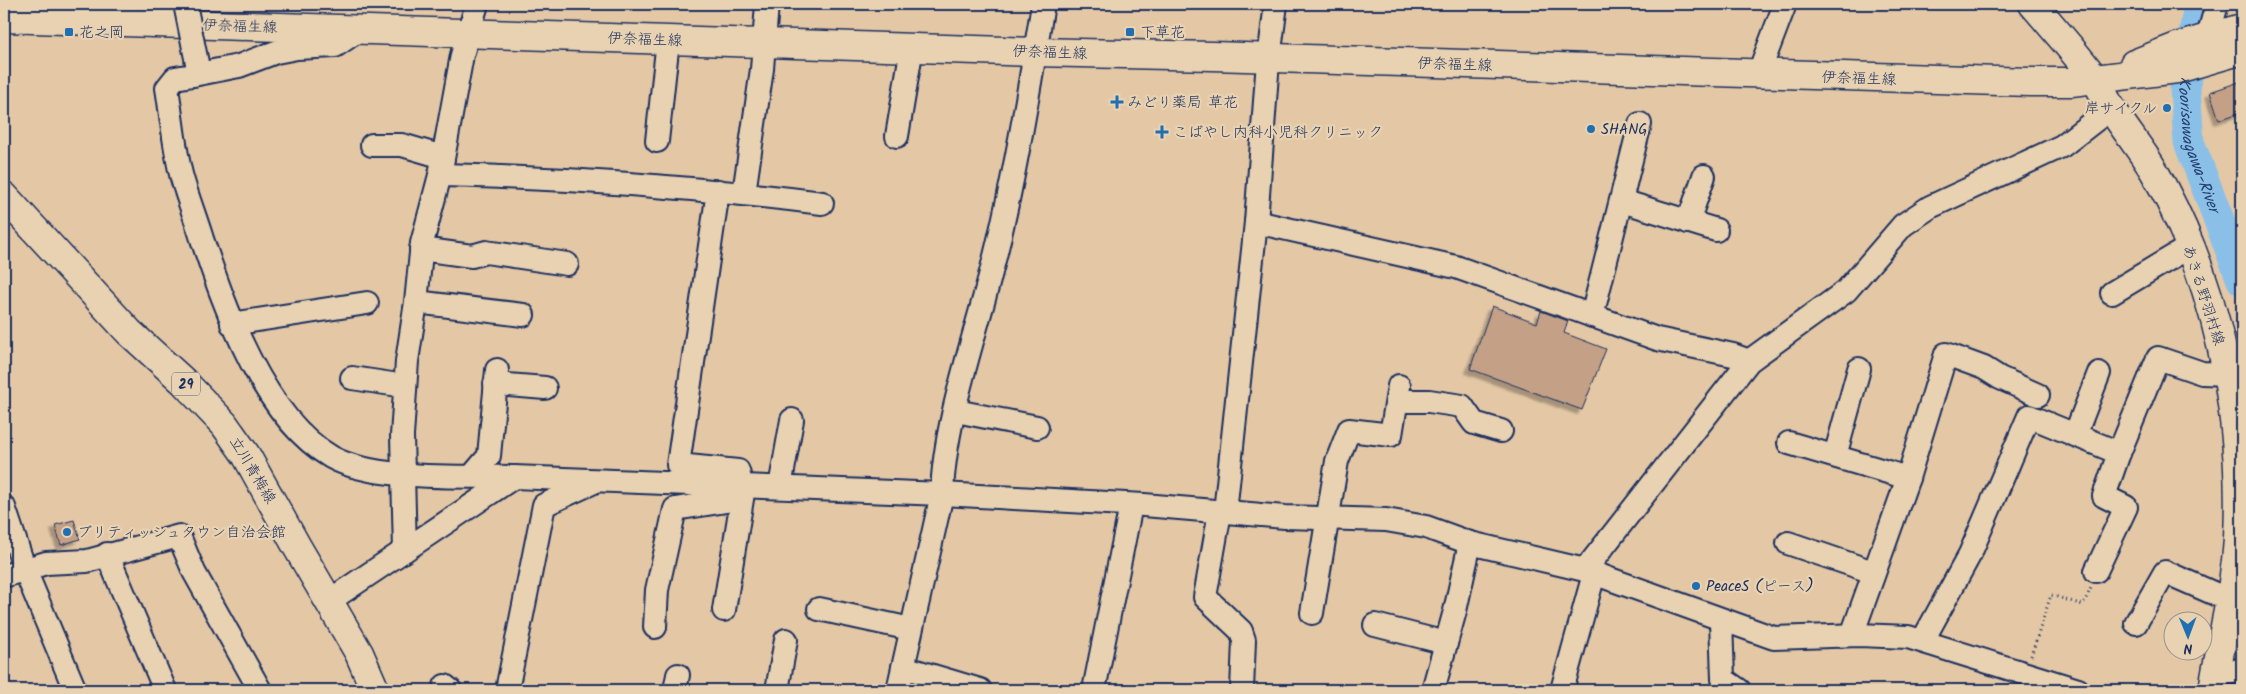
<svg xmlns="http://www.w3.org/2000/svg" width="2246" height="694" viewBox="0 0 2246 694" font-family="Kalam,'Klee One',sans-serif">
  <defs>
    <filter id="shadow"><feDropShadow dx="-4.5" dy="4.5" stdDeviation="1" flood-color="#0004"/></filter>
  </defs>
  <rect width="100%" height="100%" fill="#e4c8a6"/>
  <filter id="ink" filterUnits="userSpaceOnUse"><feTurbulence type="fractalNoise" baseFrequency=".02" numOctaves="2"/><feDisplacementMap in="SourceGraphic" scale="10" xChannelSelector="R" yChannelSelector="G"/><feConvolveMatrix kernelMatrix="1 2 1 2 8 2 1 2 1" color-interpolation-filters="sRGB"/></filter>
  <g filter="url(#ink)">
    <g fill="none" stroke-linecap="round" stroke-linejoin="round">
      <path stroke="#8ac0e8" stroke-width="31" id="s1" d="M2199,4L2185,89L2189,142L2242,280"/>
    </g>
    <g fill="#c3a086" stroke="#1b2f5e" filter="url(#shadow)">
      <polygon points="2242,81 2242,112 2219,120 2210,92"/>
      <polygon points="1492,306 1537,323 1541,311 1568,321 1564,333 1606,349 1582,410 1470,369"/>
      <polygon points="74,520 80,539 61,545 55,525"/>
    </g>
    <g fill="none" stroke-linecap="round" stroke-linejoin="round">
      <defs>
        <g id="minor">
          <polyline points="2204,51 2217,4"/>
          <path d="M197,63L193,75L175,78L167,88C172,118 174,149 182,178C188,199 196,219 202,239C226,310 263,417 331,457C373,481 465,476 514,477"/>
          <polyline points="193,75 239,66 276,52 297,48 335,46 359,30"/>
          <polyline points="1758,75 1785,4"/>
          <polyline points="897,136 912,47"/>
          <polyline points="657,141 668,40"/>
          <polyline points="372,145 402,145 443,157"/>
          <path d="M440,175C568,178 695,187 822,203"/>
          <polyline points="718,191 678,465 738,471 743,493 724,610"/>
          <polyline points="744,193 762,69 767,4"/>
          <polyline points="1622,201 1716,230"/>
          <polyline points="1256,222 1456,267 1657,339 1733,355 1749,361"/>
          <polyline points="1688,222 1704,176"/>
          <polyline points="421,249 472,256 486,252 567,264"/>
          <polyline points="2112,293 2189,247"/>
          <polyline points="416,302 523,315"/>
          <polyline points="1592,316 1640,124"/>
          <polyline points="232,324 367,303"/>
          <polyline points="352,378 405,386"/>
          <polyline points="495,384 545,388"/>
          <polyline points="1397,401 1429,401 1462,406 1474,423 1501,431"/>
          <polyline points="956,411 1037,427"/>
          <polyline points="2075,435 2099,373"/>
          <polyline points="1789,443 1908,478"/>
          <polyline points="1835,456 1859,369"/>
          <polyline points="472,476 489,456 497,370"/>
          <polyline points="780,487 792,420"/>
          <polyline points="4,507 25,570 75,690"/>
          <polyline points="1220,512 1205,597 1241,631 1244,640 1242,690"/>
          <polyline points="1225,512 1256,222 1267,74 1276,4"/>
          <polyline points="1788,543 1873,572"/>
          <polyline points="405,550 402,436 407,361 416,302 422,243 440,175 462,55 477,4"/>
          <polyline points="107,554 165,690"/>
          <polyline points="1585,570 1749,361 1846,291 1903,225 1930,207 2062,146 2111,108"/>
          <polyline points="2096,571 2126,507 2104,496 2119,453"/>
          <polyline points="4,576 46,563 87,561 179,536 194,572 260,690"/>
          <polyline points="329,601 514,477 942,494 1144,505 1285,517 1386,520 1426,527 1470,543 1585,570 1774,638 1859,635 1908,637 2078,690"/>
          <polyline points="819,609 911,629"/>
          <polyline points="1312,613 1337,461 1349,430 1391,435 1399,386"/>
          <polyline points="1721,620 1723,679 1739,690"/>
          <polyline points="2136,623 2165,572 2229,600"/>
          <polyline points="1375,625 1446,643"/>
          <polyline points="655,627 657,590 675,509 733,500 741,486"/>
          <polyline points="1852,635 1908,478 1946,354 1984,368 2000,378 2038,395"/>
          <polyline points="1923,640 1970,554 2029,416 2119,453 2158,358 2202,373 2227,374"/>
          <polyline points="903,667 980,690"/>
          <polyline points="2216,670 2229,673 2242,669"/>
          <polyline points="445,686 450,690"/>
          <polyline points="507,690 544,505 594,482"/>
          <polyline points="675,690 678,675"/>
          <polyline points="777,690 786,640"/>
          <path d="M898,690L942,494C944,426 972,346 989,280C1013,189 1028,96 1043,4"/>
          <polyline points="1094,690 1131,505"/>
          <polyline points="1433,690 1455,611 1470,543"/>
          <polyline points="1562,690 1594,574"/>
        </g>
        <g id="major">
          <path d="M2033,4C2054,29 2076,53 2095,79C2102,89 2105,100 2112,109C2125,130 2141,149 2154,171C2217,281 2244,412 2238,538C2235,589 2221,639 2213,690"/>
          <polyline points="4,18 1035,52 1213,56 2031,82 2071,82 2177,69 2242,50"/>
          <polyline points="2134,64 2177,47 2242,28"/>
          <polyline points="4,196 129,332 184,382 224,424 246,455 296,545 359,653 375,690"/>
        </g>
      </defs>
      <use href="#minor" stroke="#1b2f5e" stroke-width="26"/>
      <use href="#major" stroke="#1b2f5e" stroke-width="31"/>
      <polyline stroke="#1b2f5e" stroke-width="3" stroke-dasharray="1 4" stroke-linecap="butt" points="2031,656 2051,595 2083,605 2091,588"/>
      <use href="#minor" stroke="#e8d2b1" stroke-width="22"/>
      <use href="#major" stroke="#e8d2b1" stroke-width="28"/>
      <defs>
        <polyline id="minor-bridge" points="185,4 197,63"/>
      </defs>
      <use href="#minor-bridge" stroke="#1b2f5e" stroke-width="26" stroke-linecap="butt"/>
      <use href="#minor-bridge" stroke="#e8d2b1" stroke-width="22"/>
    </g>
  </g>
  <g fill="#1f6fb2" stroke="#e8d2b1" stroke-width="2">
    <rect x="64" y="27" width="10" height="10" rx="2.5"/>
    <rect x="1125" y="27" width="10" height="10" rx="2.5"/>
    <path d="M1114.5 94.5h5v5h5v5h-5v5h-5v-5h-5v-5h5z"/>
    <circle cx="2167" cy="108" r="5"/>
    <circle cx="1591" cy="129" r="5"/>
    <path d="M1159.5 124.5h5v5h5v5h-5v5h-5v-5h-5v-5h5z"/>
    <circle cx="67" cy="532" r="5"/>
    <circle cx="1696" cy="586" r="5"/>
  </g>
  <g text-anchor="middle" stroke-width="4.5" stroke-linejoin="round" paint-order="stroke">
    <rect fill="#e8d2b1" stroke="#586077" stroke-width="1" x="172" y="372.5" width="28" height="23" rx="4"/>
    <g font-size="14" font-weight="bold" fill="#1b2f5e">
      <text x="186" y="389">29</text>
    </g>
    <g font-size="15" fill="#1b2f5e" stroke="#e8d2b1">
      <text transform="translate(240 26) rotate(2)" y="5">伊奈福生線</text>
      <text transform="translate(645 39) rotate(2)" y="5">伊奈福生線</text>
      <text transform="translate(1050 52) rotate(2)" y="5">伊奈福生線</text>
      <text transform="translate(1455 64) rotate(2)" y="5">伊奈福生線</text>
      <text transform="translate(1859 78) rotate(2)" y="5">伊奈福生線</text>
      <text transform="translate(2204 295) rotate(72)" y="5">あきる野羽村線</text>
      <text transform="translate(253 470) rotate(59)" y="5">立川青梅線</text>
    </g>
    <g font-size="15" fill="#1b2f5e" stroke="#e8d2b1" text-anchor="start">
      <text x="79" y="37">花之岡</text>
      <text x="1140" y="37">下草花</text>
      <text x="1127" y="107">みどり薬局 草花</text>
      <text x="2157" y="113" text-anchor="end">岸サイクル</text>
      <text x="1601" y="134">SHANG</text>
      <text x="1173" y="137">こばやし内科小児科クリニック</text>
      <text x="77" y="537">ブリティッシュタウン自治会館</text>
      <text x="1706" y="591">PeaceS (ピース)</text>
    </g>
    <g font-size="16" font-style="italic" fill="#263e6c" stroke="#e8d2b1">
      <text dy="6" stroke="none"><textPath href="#s1" startOffset="144">Koorisawagawa-River</textPath></text>
    </g>
  </g>
  <rect width="2246" height="694" fill="none" stroke="#e8d2b1" stroke-width="20"/>
  <rect x="10" y="10" width="2226" height="674" fill="none" stroke="#1b2f5e" stroke-width="2" filter="url(#ink)"/>
  <g transform="translate(2188 636) rotate(179)"><circle r="24" fill="#e8d2b1" stroke="#969190"/>
  <path d="M0-4L9 19L0 12L-9 19Z" fill="#1f6fb2"/>
  <text y="-8" font-size="14" font-weight="bold" text-anchor="middle" fill="#1b2f5e">N</text>
  </g>
</svg>
